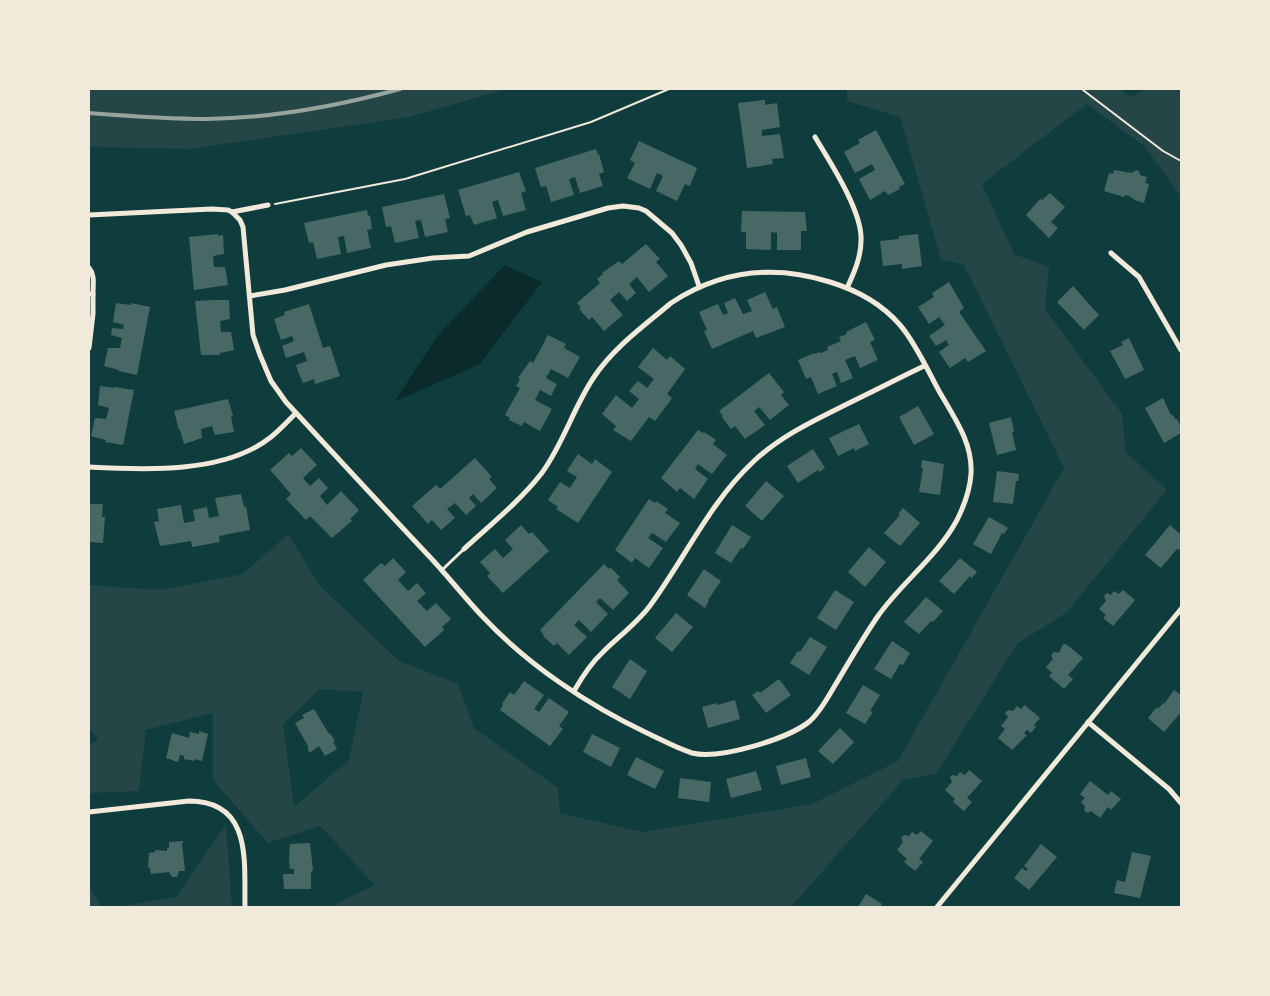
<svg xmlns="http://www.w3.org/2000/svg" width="1270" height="996" viewBox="0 0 1270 996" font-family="'IBM Plex Serif',serif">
  <rect width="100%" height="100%" fill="#0f3d3e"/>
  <g fill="#244646" fill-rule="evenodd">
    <polygon points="89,89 507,89 409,117 190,149 89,147"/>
    <path d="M847,89H1120L1130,97L1147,89H1181V196L1144,146L1087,104L982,184L1014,254L1049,267L1045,309L1122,414L1126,452L1167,490L1067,612L1017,644L936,774L903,780L791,907H330L375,885L320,826L268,843L213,780V713L146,730L139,791L89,793V745L99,739L89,729V585L161,590L243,574L288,534L320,586L399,661L458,684L474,728L558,788L560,813L642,832L812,804L898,761L1064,468L964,265L941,259L900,117L847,101ZM320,689L363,692L349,760L294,807L283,724Z"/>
    <polygon points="226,824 232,907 118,907 176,897"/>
    <polygon points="89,885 101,907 89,907"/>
  </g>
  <polygon fill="#0a2a2b" points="505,265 542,282 480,364 394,402 439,334"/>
  <g fill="#486865">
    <polygon points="765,100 765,105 777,103 780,127 762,130 762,136 780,134 784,158 772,159 773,164 747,168 738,103"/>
    <polygon points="876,130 905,184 899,187 900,189 888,195 885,191 870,200 859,179 875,170 872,164 855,173 844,152 860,143 858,140"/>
    <polygon points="639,141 697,168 690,186 685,184 677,201 656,191 663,176 657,173 650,189 627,178 635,163 630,160"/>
    <polygon points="596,149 598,155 599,154 604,172 599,174 603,186 580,193 575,177 569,179 574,195 551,202 546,186 541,187 535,168"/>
    <polygon points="1114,170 1132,173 1136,170 1139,171 1140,175 1147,177 1145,183 1149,184 1144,203 1134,200 1134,199 1129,196 1125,195 1124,197 1104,191 1109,173 1113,174"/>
    <polygon points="519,172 526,191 521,193 526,210 503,216 498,200 492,202 497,218 474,225 470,215 466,216 458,190"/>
    <polygon points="1050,193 1065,207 1051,222 1058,228 1049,238 1026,215 1040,199 1042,200"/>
    <polygon points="444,194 450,218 445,219 448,232 425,237 421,220 415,221 419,238 395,243 391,226 386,227 382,207"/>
    <polygon points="367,210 368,216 370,215 372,229 367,230 371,248 347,253 344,236 338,237 341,254 317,259 313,242 309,243 304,223"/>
    <polygon points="742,211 805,212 807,231 801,231 801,250 777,250 777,233 771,232 771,250 746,249 746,232 741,232"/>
    <polygon points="218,234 218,236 223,235 224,254 213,256 214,267 225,267 228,285 194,290 189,237"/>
    <polygon points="918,234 922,266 902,269 902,264 883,266 880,241 899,239 899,236"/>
    <polygon points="646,244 660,259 656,262 668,276 649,292 637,277 629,284 636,293 627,301 619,292 610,300 623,315 604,331 592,317 589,320 579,309 581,308 577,303 600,283 597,279 603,274 602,273 619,261 622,264"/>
    <polygon points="949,282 964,308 959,312 986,351 968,362 965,358 950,368 939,352 949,345 946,340 936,346 929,336 945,325 939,317 929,324 918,307 934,297 932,293"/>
    <polygon points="1073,286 1099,315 1084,330 1057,302"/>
    <polygon points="765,292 773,309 777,307 785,327 756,338 753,331 712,349 704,331 707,330 699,312 718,304 723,315 728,313 724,303 735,298 743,314 752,311 747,300"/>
    <polygon points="214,300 229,300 230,319 220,321 221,332 231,332 234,350 220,353 220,355 201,355 195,301"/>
    <polygon points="116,303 131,305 131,303 150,307 137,375 118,371 119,370 104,366 108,348 120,348 122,338 111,335 112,328 123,329 124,325 113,322"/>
    <polygon points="309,304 323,348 330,346 340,376 315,384 314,379 303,383 299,374 296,365 307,361 304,352 286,358 282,346 294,341 292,336 281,340 274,319 285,315 284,312"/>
    <polygon points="866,322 875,340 870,342 878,360 860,368 855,356 845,360 853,378 841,383 837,372 832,374 837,386 818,394 811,377 806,379 798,360 814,353 814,354 820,352 821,353 828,350 827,347 841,341 839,337 847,334 846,332"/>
    <polygon points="548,335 566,344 564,348 580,357 568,378 551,369 546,378 557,384 551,396 540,390 535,400 552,409 540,431 524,422 522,426 509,420 510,418 505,415 520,388 516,386 520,379 518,378 530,361 533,363"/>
    <polygon points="1129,338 1144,370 1125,379 1110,351 1123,345 1121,342"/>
    <polygon points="653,348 667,360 670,356 685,369 667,394 672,398 667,405 655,421 649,417 631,441 613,430 616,426 602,414 616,395 632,408 639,399 629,391 638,381 647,388 654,379 638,367"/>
    <polygon points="769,373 784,392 781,395 789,405 770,420 759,407 754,411 765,425 745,439 735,426 731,429 722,417 723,416 719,411"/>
    <polygon points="100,386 115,388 115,387 134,390 123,445 105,442 106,440 91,436 95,418 106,419 109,408 98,405"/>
    <polygon points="1163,398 1171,415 1172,414 1176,420 1177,419 1181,427 1181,433 1164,443 1145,408"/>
    <polygon points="228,399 233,416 231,417 234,432 215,435 212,426 201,429 202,438 184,444 180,430 179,430 174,411"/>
    <polygon points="918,406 934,434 914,445 899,417"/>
    <polygon points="1011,417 1014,431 1012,432 1016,450 997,455 989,423"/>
    <polygon points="859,424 869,444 855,451 854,448 838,456 829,438"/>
    <polygon points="698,430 703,433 704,432 716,440 713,444 727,455 712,474 698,464 695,469 708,479 694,499 680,488 677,492 661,478"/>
    <polygon points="301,448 317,465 303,478 310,486 319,478 328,488 320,496 327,505 341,491 359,510 350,519 352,521 332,538 310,516 306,520 286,499 291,494 270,470 289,453 292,456"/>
    <polygon points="813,449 825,468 819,472 818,470 798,483 787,466"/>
    <polygon points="578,454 592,464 595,459 612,472 578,523 556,509 558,507 548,500 560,482 570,488 577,477 567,471"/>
    <polygon points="475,458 492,477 489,479 497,488 481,503 473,494 469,498 476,506 466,515 455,503 447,509 455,518 441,530 432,520 428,524 412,506 436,485 440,489"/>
    <polygon points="922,460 944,464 940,495 919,492 923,468 921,468"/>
    <polygon points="997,471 1019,474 1018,481 1016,481 1013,504 993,502"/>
    <polygon points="766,481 784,496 762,521 745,506"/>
    <polygon points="241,494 244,507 246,506 250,530 219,536 220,542 192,547 191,541 160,546 154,522 159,521 157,509 181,505 184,523 195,521 193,510 207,507 209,518 219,516 215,498"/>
    <polygon points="649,499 655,503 656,501 668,509 665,513 680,523 666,542 652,533 648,538 663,548 649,568 635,558 632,563 615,550"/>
    <polygon points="89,504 103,504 102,517 105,517 103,543 89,542"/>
    <polygon points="903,508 920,523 900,546 884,533 900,515 898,514"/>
    <polygon points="989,517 1008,528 1004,534 1002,533 991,554 973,544"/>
    <polygon points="521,525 529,534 532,532 549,551 503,593 487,576 490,573 480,562 495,549 503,558 513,549 505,540"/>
    <polygon points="732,525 751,537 743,549 741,548 731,563 715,553"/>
    <polygon points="1170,525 1181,535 1181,547 1179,550 1177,549 1161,568 1145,555"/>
    <polygon points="869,547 886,562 865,587 848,572"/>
    <polygon points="393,558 406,572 398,580 408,591 417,583 426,593 417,601 427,611 436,603 451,619 442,627 444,630 425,647 363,580 381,563 385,566"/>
    <polygon points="960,558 977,572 972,578 970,576 954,594 939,581"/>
    <polygon points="604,564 609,569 610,567 620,577 617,580 629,593 613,610 600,598 596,602 608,614 591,632 579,620 574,625 587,637 569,655 557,643 554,646 543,636 544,635 540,630"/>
    <polygon points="704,569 721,581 708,600 709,601 705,608 687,595"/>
    <polygon points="835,590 854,602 836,630 817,618"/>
    <polygon points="1123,590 1135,600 1113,626 1103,618 1106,615 1099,609 1106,601 1104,596 1107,593 1111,595 1114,591 1119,594"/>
    <polygon points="926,597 943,611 933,622 931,621 919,634 904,622"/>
    <polygon points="676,613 693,627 672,652 655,638"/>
    <polygon points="810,637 827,647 809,675 790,663 798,651 800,652"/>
    <polygon points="892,641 910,653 903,665 900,664 891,679 874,669"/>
    <polygon points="1063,644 1066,644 1083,658 1068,675 1073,679 1064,689 1049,676 1052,673 1046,667 1053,659 1051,655 1054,652 1059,653"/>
    <polygon points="630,659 647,671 630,699 612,687"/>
    <polygon points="779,679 791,695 766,713 752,695 758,691 760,693"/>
    <polygon points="524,681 544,695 534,709 539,712 549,698 569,712 559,726 563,729 550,746 500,710 503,705 502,704 510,692 514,695"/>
    <polygon points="863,685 880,695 870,711 873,712 865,724 846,713"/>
    <polygon points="1174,690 1181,695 1181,712 1164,732 1148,718 1157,707 1158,709 1163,703 1164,704"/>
    <polygon points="735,700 740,719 708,728 702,707 716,703 717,705"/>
    <polygon points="1025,705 1040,718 1034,725 1036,727 1031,733 1027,730 1024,733 1027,735 1012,750 998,738 1005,729 1001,726 1008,717 1005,713 1008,710 1013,711 1017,706 1021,709"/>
    <polygon points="314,709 329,734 330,733 335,741 333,742 337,749 325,756 319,746 311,752 308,751 308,746 295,723 304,718 302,715"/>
    <polygon points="840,728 854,742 833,764 818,751"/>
    <polygon points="199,731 208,734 202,761 194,759 194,761 184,759 184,756 180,755 178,762 166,758 172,733 189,738 190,732 199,734"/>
    <polygon points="592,734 620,748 611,767 583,752"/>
    <polygon points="636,757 664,771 655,789 627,775"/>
    <polygon points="806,758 811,777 781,785 776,766"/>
    <polygon points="969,770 982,781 967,798 972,802 964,811 953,802 955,799 945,790 952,782 950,777 952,775 957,776 960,772 965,775"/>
    <polygon points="756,771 762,790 731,798 726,779"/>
    <polygon points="680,778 711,782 709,802 678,798"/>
    <polygon points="1090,781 1108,795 1111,791 1121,799 1111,810 1108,807 1100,818 1091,811 1087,813 1084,810 1085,806 1081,802 1085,798 1080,794"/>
    <polygon points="921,831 933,841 919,859 923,862 915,871 904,862 907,859 897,850 903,842 901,838 904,835 909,836 912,832 917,835"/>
    <polygon points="183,841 183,843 182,843 185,871 179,871 177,877 172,877 169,872 151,874 150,868 148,868 149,853 155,852 155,850 167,851 167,848 169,848 169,842"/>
    <polygon points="310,843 313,870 311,872 311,889 284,889 283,874 294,874 294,869 290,869 289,860 290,844"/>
    <polygon points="1041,844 1057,857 1029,890 1014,878 1022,868 1026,871 1028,869 1024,866"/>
    <polygon points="1132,852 1151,856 1140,898 1114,893 1117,880 1125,882"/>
    <polygon points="866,894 882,904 880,907 858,907"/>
  </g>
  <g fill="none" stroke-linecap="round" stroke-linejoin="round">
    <g stroke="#f1e9da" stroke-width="2">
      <polyline points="1083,90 1163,151 1181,161"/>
      <polyline points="275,204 405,179 591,122 669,89"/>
    </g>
    <polyline stroke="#f1e9da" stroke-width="3" points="442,570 464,549"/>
    <g stroke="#f1e9da" stroke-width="5">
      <path d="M815,137C830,162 863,212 861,241C861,257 854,273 847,288"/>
      <path d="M232,212L240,220L243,227L253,335L260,355L271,381L286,402C333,453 380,504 428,555C447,575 464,597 483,617C528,665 588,705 647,733C662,740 676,748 692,753C718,760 789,739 810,721C820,712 827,699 834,687C848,664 862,639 878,616C902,582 937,557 957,520C964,506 970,489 971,474C973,443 954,417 939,391C928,371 915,342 900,325C882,304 856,290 830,282C773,264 721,270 671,303C644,326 614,347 594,377C573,408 563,445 541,474C519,502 490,525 464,549"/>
      <polyline points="89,215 212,209 228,210 232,212 268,205"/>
      <polyline points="1111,253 1139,277 1181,350"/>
      <path d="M89,268C95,275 93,284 93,294H89"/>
      <polyline points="250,296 285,290 386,265 433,258 469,256 527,232 608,208 623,206 639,208 646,211 672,233 681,245 691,263 699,286"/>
      <polyline points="89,348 93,314 93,294"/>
      <path d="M89,467C144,470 225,474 271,437C280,430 288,421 296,413"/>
      <path d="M574,691C582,677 591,663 603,652C618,637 636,624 649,607C684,560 710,502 753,462C779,437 811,422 843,406C870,393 897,379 924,366"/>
      <polyline points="1088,722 1169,789 1181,803"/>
      <path d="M89,812L189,801C253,801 244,863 245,907"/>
      <polyline points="937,907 1181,609"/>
    </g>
    <path stroke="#97a49c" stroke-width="4" d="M89,113C128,116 168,119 207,119C272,118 338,106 400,89"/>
  </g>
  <rect width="1270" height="996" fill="none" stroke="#f1e9da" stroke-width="180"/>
</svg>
